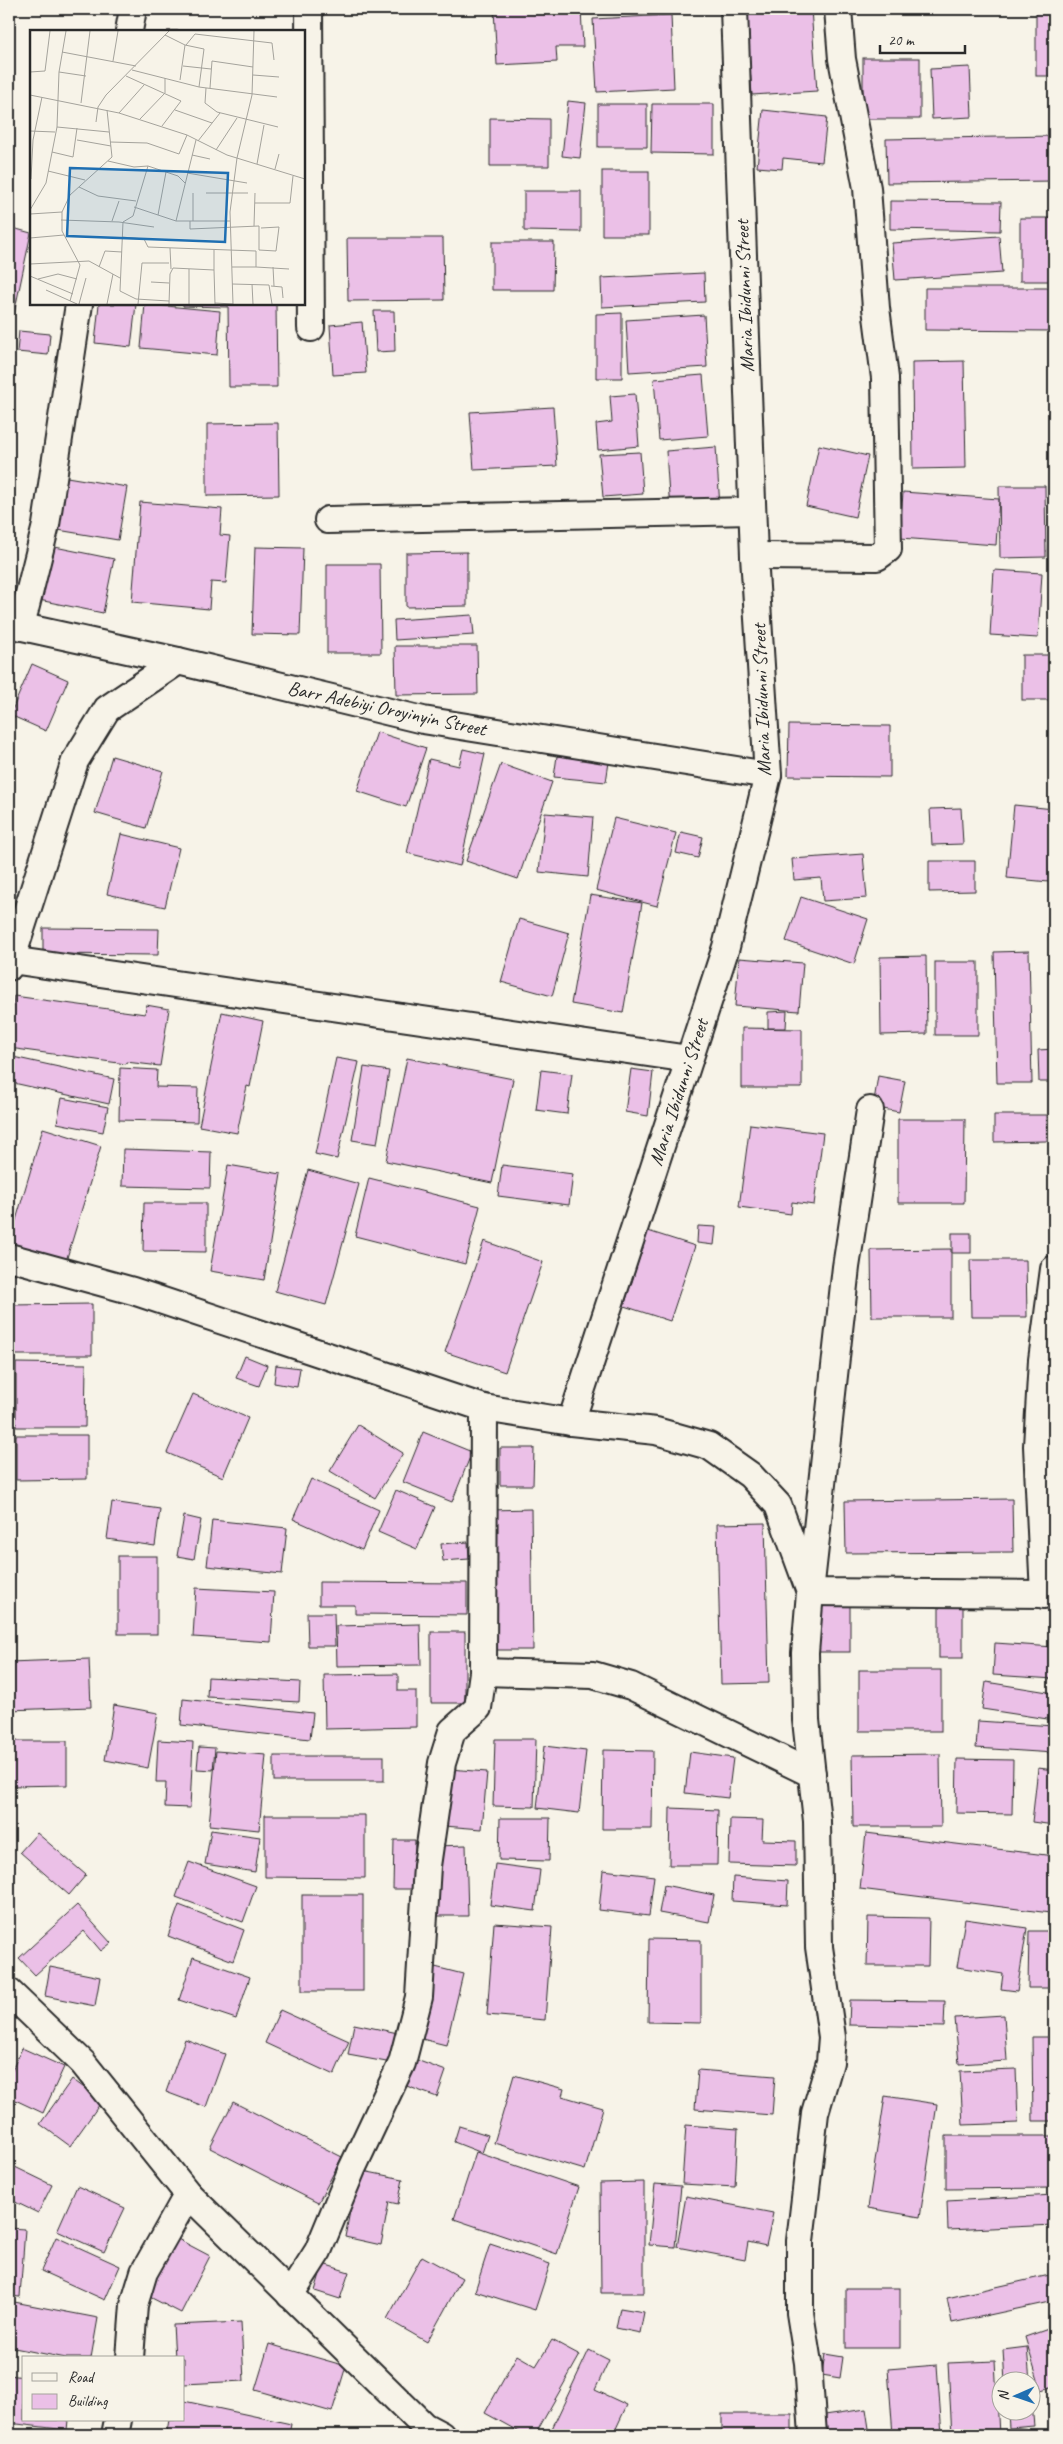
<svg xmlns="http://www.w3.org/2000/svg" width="1063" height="2444" viewBox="0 0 1063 2444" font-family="Caveat,sans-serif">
  <rect width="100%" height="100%" fill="#f7f3e8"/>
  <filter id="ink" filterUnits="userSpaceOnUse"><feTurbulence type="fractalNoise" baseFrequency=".02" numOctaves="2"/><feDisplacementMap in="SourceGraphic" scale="10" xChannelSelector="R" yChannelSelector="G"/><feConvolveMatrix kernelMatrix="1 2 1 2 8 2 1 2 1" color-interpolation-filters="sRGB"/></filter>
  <g filter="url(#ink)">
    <g fill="#ebc0e7" stroke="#2b2b2b">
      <polygon points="494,9 581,9 583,47 556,47 557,62 497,65"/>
      <polygon points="746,9 811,9 817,91 752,95"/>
      <rect x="1036" y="10" width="18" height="66"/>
      <polygon points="671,15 674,88 597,92 593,19"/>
      <polygon points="279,29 279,31 167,31"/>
      <rect x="863" y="58" width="57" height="61"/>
      <polygon points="970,67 972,117 932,119 930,69"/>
      <polygon points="568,101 586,103 580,158 562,156"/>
      <rect x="598" y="104" width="49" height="43"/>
      <polygon points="652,104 714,104 714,154 651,153"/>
      <polygon points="763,110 827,117 822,162 783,158 782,169 757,167"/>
      <polygon points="490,118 549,119 549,166 490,166"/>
      <polygon points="1054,136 1054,181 887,183 886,139"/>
      <rect x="602" y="171" width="47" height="64"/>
      <polygon points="524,191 581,191 581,232 524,231"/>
      <polygon points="890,201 1001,202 1000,231 890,229"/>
      <rect x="1020" y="218" width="34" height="63"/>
      <polygon points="9,227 31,233 14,314 9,313"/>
      <polygon points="999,236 1002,273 895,280 892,243"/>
      <polygon points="347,238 443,238 444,300 348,301"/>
      <polygon points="492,242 554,242 553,290 492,290"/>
      <polygon points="704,273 705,302 602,307 601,278"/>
      <polygon points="925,288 1054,288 1054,331 925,330"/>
      <polygon points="99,304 136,304 131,347 95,343"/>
      <polygon points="145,304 220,311 217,355 141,348"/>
      <polygon points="183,304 228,304 228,307 183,306"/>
      <polygon points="228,304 276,304 277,387 229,387"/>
      <polygon points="374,311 394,311 395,351 376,352"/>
      <polygon points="622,313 622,378 596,378 596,314"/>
      <polygon points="704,315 707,367 629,372 626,320"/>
      <polygon points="362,322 366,373 333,375 330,325"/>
      <polygon points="19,331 50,334 48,355 17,352"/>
      <polygon points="964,361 966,468 913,469 912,362"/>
      <polygon points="703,375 708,436 659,440 654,379"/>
      <polygon points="635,394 639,446 598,450 596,424 612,422 610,396"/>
      <polygon points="553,407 557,466 474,470 470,412"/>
      <polygon points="278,423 279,495 207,496 207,424"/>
      <polygon points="819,445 868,456 855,517 806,506"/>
      <polygon points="716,447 720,507 670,511 666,451"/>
      <polygon points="640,452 643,494 603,497 599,454"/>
      <polygon points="67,477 127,487 118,540 58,530"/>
      <polygon points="999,486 1045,486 1046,557 1000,558"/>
      <polygon points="903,492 999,499 996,545 900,538"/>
      <polygon points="140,502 222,509 220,535 230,536 226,583 211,582 209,609 132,602"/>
      <polygon points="50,546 114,559 103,613 39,600"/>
      <polygon points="255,547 303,548 300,635 252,634"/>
      <polygon points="467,552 467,606 406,607 406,553"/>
      <polygon points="327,564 380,564 381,653 327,653"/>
      <polygon points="994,570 1042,573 1038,638 990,635"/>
      <polygon points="472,615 474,635 395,640 394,620"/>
      <polygon points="395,646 477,646 478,694 396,695"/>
      <rect x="1022" y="655" width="27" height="45"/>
      <polygon points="32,664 68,680 46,731 10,715"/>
      <polygon points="789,725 890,726 890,777 788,776"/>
      <polygon points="377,732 426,748 406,807 357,791"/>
      <polygon points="463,749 485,754 460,866 407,853 429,759 459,766"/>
      <polygon points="112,756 163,771 146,828 95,813"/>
      <polygon points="557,756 609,762 606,782 554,777"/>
      <polygon points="501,764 552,782 518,879 466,861"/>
      <polygon points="1014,805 1054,809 1049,882 1007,878"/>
      <polygon points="961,808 963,844 932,845 930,809"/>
      <polygon points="545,813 593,817 588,877 539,872"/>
      <polygon points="614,818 676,833 657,906 596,890"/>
      <polygon points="681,832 703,837 698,858 676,853"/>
      <polygon points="121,834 179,848 165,907 107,894"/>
      <polygon points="863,854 867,898 823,901 821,878 794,880 792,859"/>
      <polygon points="929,861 975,861 975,891 929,892"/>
      <polygon points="590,895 642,903 623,1013 571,1004"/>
      <polygon points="801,897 868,919 854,964 786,941"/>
      <polygon points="519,919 569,933 552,996 501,982"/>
      <polygon points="43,928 159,929 158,955 43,954"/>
      <polygon points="1029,951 1032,1083 997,1083 994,952"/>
      <polygon points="926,956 927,1034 881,1035 880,957"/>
      <polygon points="739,958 803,963 799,1011 735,1006"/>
      <rect x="935" y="962" width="43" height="73"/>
      <polygon points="14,996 145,1014 146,1005 169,1009 160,1066 126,1062 126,1064 9,1048"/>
      <polygon points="787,1011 786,1028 768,1028 768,1012"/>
      <polygon points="222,1012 263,1021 250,1087 247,1086 237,1133 199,1126"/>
      <polygon points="742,1028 802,1029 802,1088 742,1088"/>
      <polygon points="1054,1049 1054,1082 1039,1082 1038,1050"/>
      <polygon points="13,1057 114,1079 109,1104 9,1082"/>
      <polygon points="336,1058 359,1062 337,1159 315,1154"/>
      <polygon points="407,1058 513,1079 492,1183 386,1161"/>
      <polygon points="364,1067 389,1071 377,1144 352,1140"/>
      <polygon points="120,1068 157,1070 156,1087 198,1088 197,1122 119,1120"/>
      <polygon points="631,1069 653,1072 648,1116 625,1112"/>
      <polygon points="541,1070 572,1074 567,1114 536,1110"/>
      <polygon points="878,1076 905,1081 899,1112 873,1107"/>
      <polygon points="62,1098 108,1107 103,1132 57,1123"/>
      <polygon points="994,1115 1047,1115 1047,1141 994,1142"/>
      <polygon points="898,1119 965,1119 964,1203 898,1203"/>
      <polygon points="750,1124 823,1133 814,1205 792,1202 791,1214 739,1207"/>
      <polygon points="43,1128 101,1146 66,1261 9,1244"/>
      <polygon points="123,1149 211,1152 210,1188 122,1186"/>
      <polygon points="228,1165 281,1174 264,1280 210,1271"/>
      <polygon points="502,1165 573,1174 569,1205 498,1196"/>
      <polygon points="308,1170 359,1184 326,1305 275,1291"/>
      <polygon points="369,1178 480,1206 465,1264 355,1236"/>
      <polygon points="144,1203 206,1203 206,1252 143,1251"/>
      <polygon points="698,1226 716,1227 714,1245 697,1243"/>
      <polygon points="648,1231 695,1246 670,1321 624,1306"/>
      <rect x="952" y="1233" width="19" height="20"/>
      <polygon points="484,1241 543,1262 505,1372 445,1352"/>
      <polygon points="951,1249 951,1317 872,1317 871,1250"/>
      <polygon points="970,1260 1026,1260 1027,1317 971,1317"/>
      <polygon points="92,1304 92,1355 9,1355 9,1305"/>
      <polygon points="245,1356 267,1365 259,1386 236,1378"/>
      <polygon points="16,1363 86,1364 85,1427 16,1427"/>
      <polygon points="276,1365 300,1368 297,1387 274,1383"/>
      <polygon points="193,1394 248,1418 223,1477 167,1453"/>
      <polygon points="358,1425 403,1453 375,1498 330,1471"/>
      <polygon points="423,1432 472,1452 452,1502 403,1482"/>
      <polygon points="9,1434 13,1434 12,1488 9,1488"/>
      <polygon points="16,1435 87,1435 87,1479 16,1480"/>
      <polygon points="500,1448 534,1448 533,1485 500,1485"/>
      <rect x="1051" y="1454" width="3" height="56"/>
      <polygon points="311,1479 379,1510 362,1550 293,1519"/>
      <polygon points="396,1490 435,1507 417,1549 378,1532"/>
      <polygon points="1012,1499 1013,1552 846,1553 845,1501"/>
      <polygon points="112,1502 160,1509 155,1546 107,1539"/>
      <polygon points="531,1509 533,1650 493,1650 491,1510"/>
      <polygon points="184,1516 201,1520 194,1559 177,1556"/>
      <polygon points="212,1520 287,1528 282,1574 207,1566"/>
      <polygon points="765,1523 769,1683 721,1684 717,1524"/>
      <polygon points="468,1542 469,1559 443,1561 441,1544"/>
      <rect x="118" y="1556" width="39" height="78"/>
      <polygon points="319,1582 467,1583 467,1615 355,1614 355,1605 319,1605"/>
      <polygon points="196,1588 274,1592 271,1642 193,1637"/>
      <rect x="810" y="1604" width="40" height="48"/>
      <rect x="939" y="1605" width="24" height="53"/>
      <polygon points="307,1613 334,1613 335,1646 308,1646"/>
      <polygon points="420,1624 421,1665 337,1666 336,1626"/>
      <rect x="431" y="1632" width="34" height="71"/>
      <polygon points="995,1643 1054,1647 1054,1679 993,1675"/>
      <polygon points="89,1659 91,1707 9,1710 9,1662"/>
      <rect x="859" y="1670" width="82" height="61"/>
      <polygon points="398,1674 398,1691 416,1691 416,1727 325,1729 324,1675"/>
      <polygon points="208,1677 300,1682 299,1702 207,1697"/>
      <polygon points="986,1682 1054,1693 1054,1720 982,1709"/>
      <polygon points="183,1699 313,1713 310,1739 181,1725"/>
      <polygon points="114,1705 158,1713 148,1768 105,1760"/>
      <polygon points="978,1721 1054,1726 1054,1753 976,1748"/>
      <polygon points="495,1739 536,1739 534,1807 493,1806"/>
      <polygon points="158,1740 193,1742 190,1808 165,1807 166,1782 156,1782"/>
      <polygon points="9,1741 67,1741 67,1785 9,1786"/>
      <polygon points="544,1746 586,1751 579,1813 537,1808"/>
      <polygon points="199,1747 215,1748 213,1770 197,1769"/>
      <polygon points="603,1750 653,1751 652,1829 602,1829"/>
      <polygon points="216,1751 266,1755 259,1830 209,1825"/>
      <polygon points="690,1752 733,1758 728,1798 685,1793"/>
      <polygon points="940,1754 941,1827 853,1827 852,1755"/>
      <rect x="274" y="1756" width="110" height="25"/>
      <polygon points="957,1759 1013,1760 1012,1814 956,1813"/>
      <polygon points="1038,1768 1054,1770 1054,1825 1032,1822"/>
      <polygon points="449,1769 487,1772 482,1829 444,1826"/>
      <polygon points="670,1808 718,1810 717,1865 669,1865"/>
      <polygon points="265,1815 365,1815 365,1878 265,1877"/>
      <polygon points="500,1818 550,1818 549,1861 499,1860"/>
      <polygon points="730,1819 763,1820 762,1840 796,1841 796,1866 729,1864"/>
      <polygon points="211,1830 260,1837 255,1872 205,1864"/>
      <polygon points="37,1833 86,1875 69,1895 20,1852"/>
      <polygon points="866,1833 1054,1856 1054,1883 1050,1913 860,1889"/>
      <polygon points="394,1840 415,1840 414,1889 393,1889"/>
      <polygon points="466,1845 468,1916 438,1916 436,1846"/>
      <polygon points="189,1862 256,1886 243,1922 176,1897"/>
      <polygon points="495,1864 540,1870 535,1911 490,1905"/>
      <polygon points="603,1870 654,1876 649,1916 599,1910"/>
      <polygon points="733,1877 788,1881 787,1905 732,1901"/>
      <polygon points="664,1885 714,1895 709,1922 659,1913"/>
      <rect x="302" y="1895" width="61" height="96"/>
      <polygon points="77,1905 111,1943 101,1951 84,1931 35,1975 19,1958"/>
      <polygon points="179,1905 244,1930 233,1961 168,1936"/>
      <polygon points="868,1917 929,1918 928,1966 867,1966"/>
      <polygon points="965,1919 1027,1928 1017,1991 1001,1989 1003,1974 957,1967"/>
      <polygon points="494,1923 552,1927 545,2020 487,2015"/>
      <polygon points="1029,1931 1054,1931 1054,1988 1028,1988"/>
      <polygon points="649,1939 701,1940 701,2023 648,2022"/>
      <polygon points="193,1957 250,1977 236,2019 179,2000"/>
      <polygon points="50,1967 100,1977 95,2006 45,1996"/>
      <polygon points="435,1967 463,1974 446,2045 418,2038"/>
      <polygon points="850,2000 945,2001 944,2027 849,2025"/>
      <polygon points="280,2010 349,2041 334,2075 265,2043"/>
      <polygon points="1004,2015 1007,2061 959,2064 955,2018"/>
      <polygon points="354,2024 398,2033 392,2063 348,2055"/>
      <polygon points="1032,2037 1054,2037 1054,2121 1033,2121"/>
      <polygon points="185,2039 225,2054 206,2107 166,2092"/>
      <polygon points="22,2048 64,2067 43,2113 9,2097 9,2077"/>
      <polygon points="411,2058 446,2071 437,2097 401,2084"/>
      <polygon points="1016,2069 1018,2123 963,2125 960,2071"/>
      <polygon points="698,2070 775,2076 772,2115 695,2109"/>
      <polygon points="514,2075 564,2089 562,2096 603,2108 585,2170 494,2143"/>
      <polygon points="72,2079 102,2101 70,2146 40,2124"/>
      <polygon points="885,2096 937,2104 920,2217 868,2208"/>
      <polygon points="233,2102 342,2157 318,2203 210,2148"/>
      <polygon points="686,2125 738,2129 735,2187 682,2184"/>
      <polygon points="459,2126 488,2135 482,2153 454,2142"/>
      <polygon points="946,2136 1054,2136 1054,2188 946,2189"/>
      <polygon points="476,2152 579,2187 557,2254 454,2219"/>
      <polygon points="15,2167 52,2185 38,2213 9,2199 9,2180"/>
      <polygon points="358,2170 403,2179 398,2204 389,2202 381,2245 345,2237"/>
      <polygon points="644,2182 644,2293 601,2293 600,2183"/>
      <polygon points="655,2184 681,2186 675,2247 649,2245"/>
      <polygon points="77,2186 125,2208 104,2252 57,2231"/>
      <polygon points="1054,2195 1054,2225 948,2230 947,2201"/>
      <polygon points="686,2196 773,2213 766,2246 748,2242 745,2260 677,2247"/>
      <polygon points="9,2228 25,2229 20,2297 9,2296"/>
      <polygon points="56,2237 120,2266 105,2300 41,2271"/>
      <polygon points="174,2237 210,2256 181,2313 144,2294"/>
      <polygon points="490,2244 550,2264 535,2310 475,2291"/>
      <polygon points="422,2256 462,2278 427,2342 387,2319"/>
      <polygon points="323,2264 349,2272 340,2299 315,2291"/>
      <polygon points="1054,2274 1054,2301 952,2323 947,2298"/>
      <rect x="846" y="2288" width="54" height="60"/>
      <polygon points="9,2301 98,2318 91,2358 66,2358 9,2347"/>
      <polygon points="620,2308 644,2312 640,2333 616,2328"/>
      <polygon points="241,2322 244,2381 184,2384 184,2358 175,2358 173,2325"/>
      <polygon points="1054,2327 1054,2386 1041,2390 1025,2337"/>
      <polygon points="552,2340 580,2355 535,2435 525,2435 485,2413 517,2355 536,2366"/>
      <polygon points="269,2344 346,2366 332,2412 255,2390"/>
      <polygon points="1027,2347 1030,2382 1005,2382 1003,2350"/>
      <polygon points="589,2350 609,2360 595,2390 627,2405 613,2435 549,2435"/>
      <polygon points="825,2354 843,2357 840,2378 822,2375"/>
      <polygon points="995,2361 999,2435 952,2435 948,2363"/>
      <polygon points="937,2365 942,2435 893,2435 888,2369"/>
      <polygon points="9,2375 24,2377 24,2420 68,2420 67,2430 9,2423"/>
      <polygon points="1030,2384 1034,2426 1009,2428 1008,2412 1030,2412"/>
      <polygon points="184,2401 291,2424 289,2435 162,2435 163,2430 167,2431 169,2420 184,2420"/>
      <polygon points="866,2409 870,2435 828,2435 825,2415"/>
      <rect x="722" y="2414" width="70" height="21"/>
      <polygon points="294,2431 344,2435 293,2435"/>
    </g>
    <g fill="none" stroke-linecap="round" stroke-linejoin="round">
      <defs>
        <g id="street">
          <polyline points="309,9 311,328"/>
          <polyline points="129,31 133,9"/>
          <polyline points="328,520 752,511"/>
          <polyline points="754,556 877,557 888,549 885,378 876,308 867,188 842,59 838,9"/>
          <polyline points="9,624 178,661 423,720 768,775"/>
          <polyline points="21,626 46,525 79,304"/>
          <polyline points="11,960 689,1059"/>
          <polyline points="9,967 75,761 107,709 178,661"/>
          <polyline points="9,1257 133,1291 484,1408 571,1422 656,1431 709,1446 750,1475 778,1505 810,1592 1054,1594"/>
          <polyline points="571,1422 726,947 768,775 754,556 734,9"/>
          <polyline points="1044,1595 1037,1446 1042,1360 1054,1269"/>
          <polyline points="483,1672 593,1675 631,1686 812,1774"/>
          <polyline points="9,1992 83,2063 188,2194 424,2426 441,2435"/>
          <polyline points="290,2295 318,2251 352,2169 402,2063 419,1997 427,1866 442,1763 452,1731 478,1708 483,1672 484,1408"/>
          <polyline points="130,2358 134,2305 144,2272 188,2194"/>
          <polyline points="115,2435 118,2420"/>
          <polyline points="813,2435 808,2363 800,2313 800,2241 815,2113 830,2062 832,2037 819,1947 817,1821 806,1720 805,1653 810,1592 846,1267 870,1110"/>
        </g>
      </defs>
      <use href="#street" stroke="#2b2b2b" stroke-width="30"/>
      <use href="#street" stroke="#f7f3e8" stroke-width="26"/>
    </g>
  </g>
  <g text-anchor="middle" stroke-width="4" stroke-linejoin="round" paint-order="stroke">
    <g font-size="20" fill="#2b2b2b" stroke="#f7f3e8">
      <text transform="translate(744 296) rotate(-92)" y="7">Maria Ibidunni Street</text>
      <text transform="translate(761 700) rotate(-92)" y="7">Maria Ibidunni Street</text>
      <text transform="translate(387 708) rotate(12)" y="7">Barr Adebiyi Oroyinyin Street</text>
      <text transform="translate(678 1092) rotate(-72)" y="7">Maria Ibidunni Street</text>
    </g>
  </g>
  <g transform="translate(30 30)">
    <rect width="275" height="275" fill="#f7f3e8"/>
    <path fill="none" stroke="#a5a39c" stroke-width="1" d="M135,5L155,15L174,19L169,57M156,15L165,4L242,13L244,30M32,22L106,36M83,31L88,1M153,36L181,39M102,40L169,57L247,67M0,42L15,41L20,1M29,42L56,46M223,45L249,47M96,46L151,71L132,96M150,50L155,15M176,58L175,73L187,82L248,97M180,58L182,31L223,37M0,65L89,83L157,105L197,125L275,149M51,73L60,1M145,80L182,93M89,83L114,55M110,89L135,63V48M66,92L68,77L76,65L139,1M27,97L79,102M0,101L25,102M47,110L81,116M168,111L190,83M80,112L117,113L149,124L157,105M186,120L207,88M22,122L43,127L47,98M162,125L180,129M78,131L104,137L118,136L148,146L155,153M227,134L234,95M118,136L103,186L93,192L90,261L106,269L139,271M245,139L249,124M18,141L55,150M157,143L217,153M1,149L3,110L12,67M49,157L68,166L106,171M176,163H218M225,173H260L263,146M104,177L146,191H200M0,180L16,153L27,97L29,42L36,1M0,184L32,182M128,185L136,142M31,190L89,192L124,197M82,191L89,171M146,191L166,110M160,191V199L229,196V220M163,191V163M224,196L225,163M92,207L114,209L118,217L226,221V237L259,239M0,208L34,205M140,218L141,239M229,220L246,221L249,197L231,198M0,234L59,231L90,248M69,237L75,221L92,222M202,237H226M243,237L244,256M159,239V274M184,240V220M0,246L43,264M8,249L28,244L47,249M121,252L139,253M202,254L239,255L242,274M222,254L223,274M241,256L252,257L253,268M16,260L47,274M40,271L50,235L32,201V182L40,165L82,127L77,80M185,273L203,274M49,274L56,248M77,274L83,244M108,274L112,233H139M139,274L140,244L143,238L184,240L185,274M203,274L200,182L207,128L222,65L224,1"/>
    <path fill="#1f6fb2" fill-opacity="0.15" stroke="#1f6fb2" stroke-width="2.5" d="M40,138L198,143L195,212L37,206Z"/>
    <rect width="275" height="275" fill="none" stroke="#2b2b2b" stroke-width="2.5"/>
  </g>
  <rect width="1063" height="2444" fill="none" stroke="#f7f3e8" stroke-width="30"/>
  <rect x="15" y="15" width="1033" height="2414" fill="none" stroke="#2b2b2b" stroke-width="2" filter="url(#ink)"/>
  <rect x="22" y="2356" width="162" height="65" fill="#f7f3e8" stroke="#a5a39c"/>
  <rect x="32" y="2373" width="25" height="8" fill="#f7f3e8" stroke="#a5a39c"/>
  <text x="68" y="2382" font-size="15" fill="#2b2b2b">Road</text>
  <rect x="32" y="2394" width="25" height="15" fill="#ebc0e7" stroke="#a5a39c"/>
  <text x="68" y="2406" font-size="15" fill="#2b2b2b">Building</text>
  <g transform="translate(1016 2396) rotate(268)"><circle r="24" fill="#f7f3e8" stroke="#a5a39c"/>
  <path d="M0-4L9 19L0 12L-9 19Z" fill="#1f6fb2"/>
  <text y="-8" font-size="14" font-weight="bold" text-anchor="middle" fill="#2b2b2b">N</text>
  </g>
  <path d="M880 45v8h85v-8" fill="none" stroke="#2b2b2b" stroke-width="2.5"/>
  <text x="888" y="45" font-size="15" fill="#2b2b2b" stroke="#f7f3e8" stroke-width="4" paint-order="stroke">20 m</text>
</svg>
